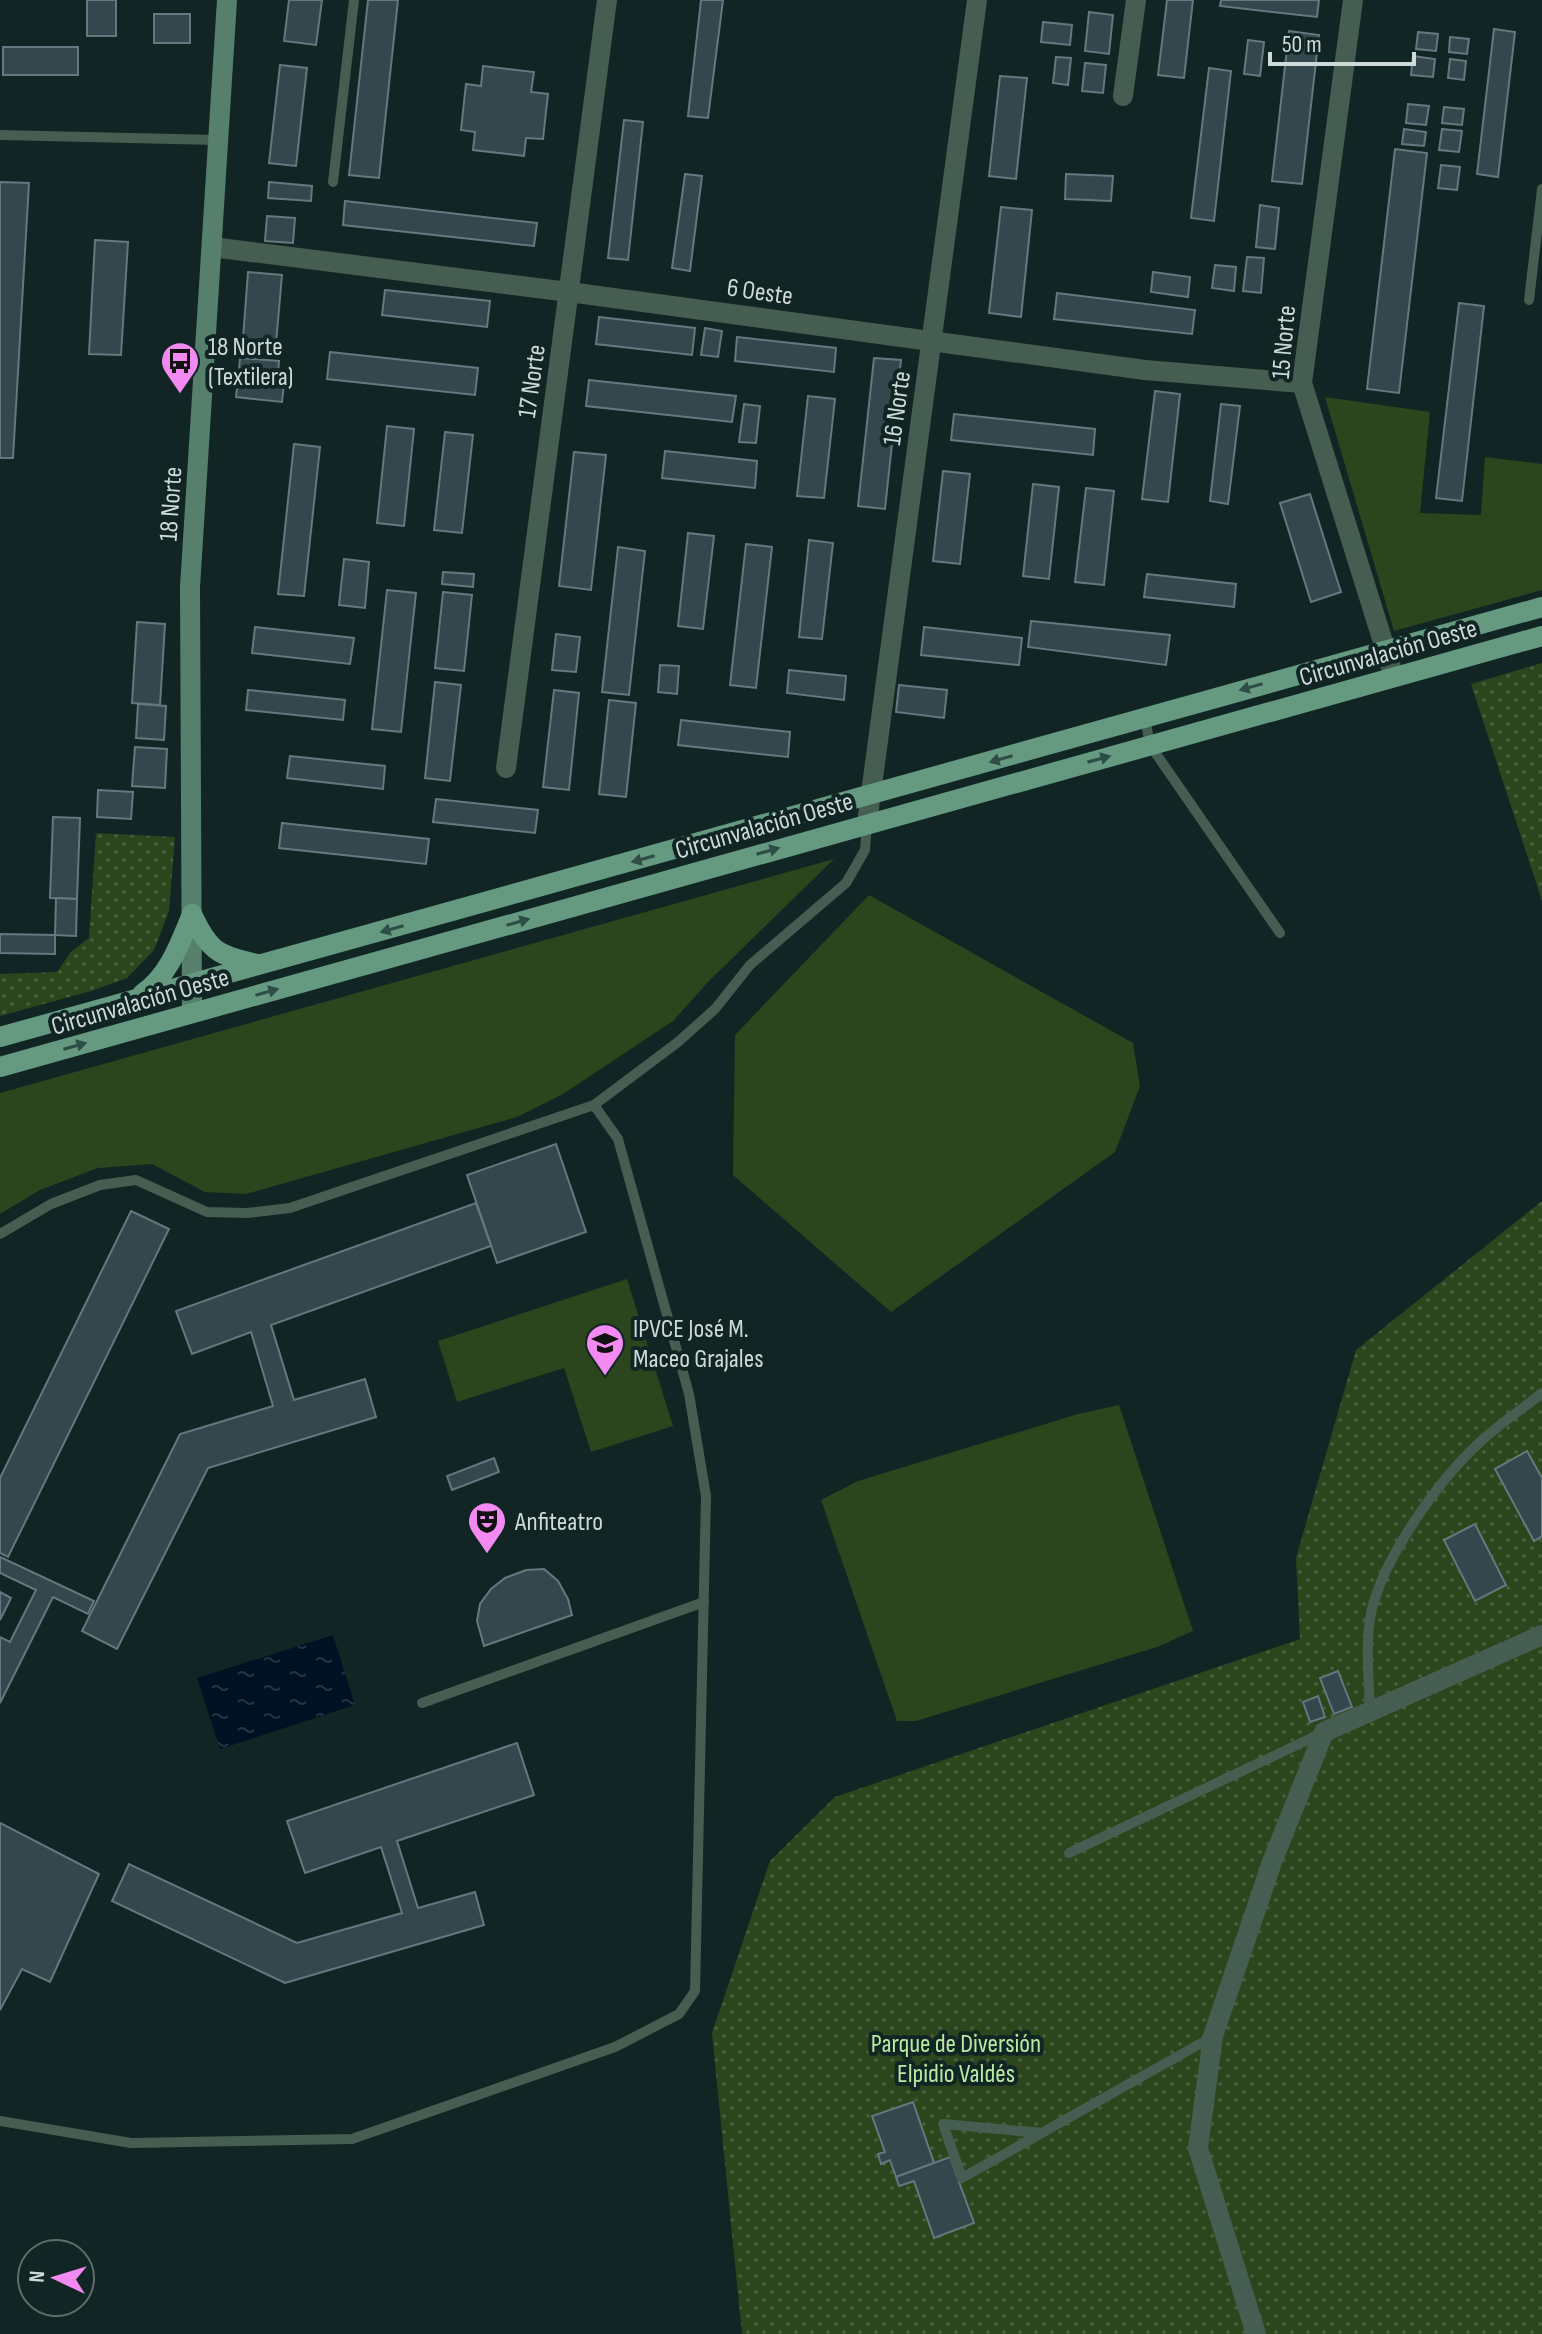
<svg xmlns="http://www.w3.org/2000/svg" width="1542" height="2334" viewBox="0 0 1542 2334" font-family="'Sofia Sans Condensed',sans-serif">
  <defs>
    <pattern id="park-dots" width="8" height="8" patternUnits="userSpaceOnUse" patternTransform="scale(2)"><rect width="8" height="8" fill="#2b461d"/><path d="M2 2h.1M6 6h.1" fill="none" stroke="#49603d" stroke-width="1.8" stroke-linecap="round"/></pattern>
    <pattern id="water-ripples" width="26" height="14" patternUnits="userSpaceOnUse" patternTransform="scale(2)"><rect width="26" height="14" fill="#001123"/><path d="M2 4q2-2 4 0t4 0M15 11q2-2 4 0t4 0" fill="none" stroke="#243342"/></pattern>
  </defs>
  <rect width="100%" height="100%" fill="#112524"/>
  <g fill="#2b461d">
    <polygon points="1325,397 1430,412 1420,513 1481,515 1485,457 1542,464 1542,590 1394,631"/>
    <polygon points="834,859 709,981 673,1021 563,1094 517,1117 246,1194 205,1192 152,1164 98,1168 40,1190 0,1214 0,1093"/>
    <polygon points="869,895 1133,1043 1140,1086 1115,1152 891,1312 733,1175 735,1035"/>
    <polygon points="627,1279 673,1426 591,1452 564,1368 457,1402 438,1341"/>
    <polygon points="1119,1405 1193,1631 1157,1647 916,1721 897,1721 821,1500 858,1481 1078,1414"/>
  </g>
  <g fill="url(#park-dots)">
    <polygon points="1542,663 1542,901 1471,684"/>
    <polygon points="96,833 175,837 169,911 154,950 127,978 91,991 0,1016 0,974 57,972 71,952 89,938"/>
    <polygon points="1542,1201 1542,2334 742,2334 712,2033 770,1861 835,1797 1300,1639 1296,1558 1356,1350"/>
  </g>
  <polygon fill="url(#water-ripples)" points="333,1635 355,1705 220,1749 197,1678"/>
  <g fill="#33474d" stroke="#64797f" stroke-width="2">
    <rect x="87" y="0" width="29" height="36"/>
    <polygon points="289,0 322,0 316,45 284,41"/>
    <polygon points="368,0 398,0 379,178 349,175"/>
    <polygon points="701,0 723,0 708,118 688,116"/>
    <polygon points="1167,0 1193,0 1184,78 1158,75"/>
    <polygon points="1221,0 1319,0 1317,17 1220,6"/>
    <polygon points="1089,12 1113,15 1109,54 1085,51"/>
    <rect x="154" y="14" width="36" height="29"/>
    <polygon points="1043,22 1072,25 1070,45 1041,42"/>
    <polygon points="1494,29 1515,32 1498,177 1477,174"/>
    <polygon points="1289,31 1319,35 1302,184 1272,181"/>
    <polygon points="1418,32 1438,34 1436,51 1416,49"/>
    <polygon points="1450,37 1469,39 1467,54 1449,52"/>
    <polygon points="1248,40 1264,42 1260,76 1244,74"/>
    <rect x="3" y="47" width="75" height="28"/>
    <polygon points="1413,56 1435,59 1433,77 1411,75"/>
    <polygon points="1056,57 1071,58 1068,85 1053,83"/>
    <polygon points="1450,59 1466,61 1464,80 1448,78"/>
    <polygon points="1085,63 1106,65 1103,93 1082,91"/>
    <polygon points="280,65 307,68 296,166 269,163"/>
    <polygon points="483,66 534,72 531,92 548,94 543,139 526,138 524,156 473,150 475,132 461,130 466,84 481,86"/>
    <polygon points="1209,68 1231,71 1214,221 1191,218"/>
    <polygon points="1000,76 1027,78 1016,179 989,176"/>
    <polygon points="1408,104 1429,106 1426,125 1406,123"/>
    <polygon points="1444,107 1464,109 1462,125 1442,123"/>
    <polygon points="624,120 643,122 628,260 608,258"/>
    <polygon points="1404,129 1426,132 1424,146 1402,144"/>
    <polygon points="1442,129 1462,131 1459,152 1439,150"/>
    <polygon points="1395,149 1427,153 1399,393 1367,389"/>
    <polygon points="1441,165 1460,167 1457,190 1438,188"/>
    <polygon points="685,174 702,176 690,271 672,268"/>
    <polygon points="1066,174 1113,176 1111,201 1065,199"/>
    <polygon points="0,182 29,183 13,458 0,458"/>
    <polygon points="269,182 312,186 311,201 268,198"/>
    <polygon points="345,201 537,223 534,246 343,225"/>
    <polygon points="1260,205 1279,208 1275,249 1256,247"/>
    <polygon points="1001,207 1032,210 1021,317 989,313"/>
    <polygon points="267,216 295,218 293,243 265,241"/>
    <polygon points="95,240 128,242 121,355 89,354"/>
    <polygon points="1247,257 1264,258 1261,293 1243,291"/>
    <polygon points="1215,265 1236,267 1234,291 1212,288"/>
    <polygon points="248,272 282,275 275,355 242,352"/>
    <polygon points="1153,272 1190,277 1188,297 1151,292"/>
    <polygon points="385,290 490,301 487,327 382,315"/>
    <polygon points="1057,293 1195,310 1192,334 1054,319"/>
    <polygon points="1459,303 1484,306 1462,501 1436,498"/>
    <polygon points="599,317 695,328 692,355 596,344"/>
    <polygon points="705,328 722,331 718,357 701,355"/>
    <polygon points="737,337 836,348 834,372 735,361"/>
    <polygon points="330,352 478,368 475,395 327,379"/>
    <polygon points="240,358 279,361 278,374 239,370"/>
    <polygon points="874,358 901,360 885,509 858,506"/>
    <polygon points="238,379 284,384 282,402 236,397"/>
    <polygon points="589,380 736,396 732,422 586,406"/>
    <polygon points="1155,391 1180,394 1168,502 1142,499"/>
    <polygon points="808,396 835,399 824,498 797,496"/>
    <polygon points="744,404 760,406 756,443 739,442"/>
    <polygon points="1221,404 1240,406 1228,504 1210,501"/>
    <polygon points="954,414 1095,429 1093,455 951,440"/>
    <polygon points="387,426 414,429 404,526 377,523"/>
    <polygon points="445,432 473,435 462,533 434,530"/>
    <polygon points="294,444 320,447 304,596 278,594"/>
    <polygon points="665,451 757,461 755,488 662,478"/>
    <polygon points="574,452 606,455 591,590 559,586"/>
    <polygon points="943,471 970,474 960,564 933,561"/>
    <polygon points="1033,484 1059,487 1049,579 1023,576"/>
    <polygon points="1086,488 1114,491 1104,585 1075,582"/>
    <polygon points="1310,494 1341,592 1311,602 1280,503"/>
    <polygon points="688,533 714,536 703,629 678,626"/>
    <polygon points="809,540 833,543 822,639 799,637"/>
    <polygon points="746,544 772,547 756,688 730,685"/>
    <polygon points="618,547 645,551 629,695 602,692"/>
    <polygon points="344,559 369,562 365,608 339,605"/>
    <polygon points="443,572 474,574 473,587 442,584"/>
    <polygon points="1147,574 1236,584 1234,607 1144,597"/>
    <polygon points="387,590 416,593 401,732 372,729"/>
    <polygon points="443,592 472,595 464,671 435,668"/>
    <polygon points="1031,621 1170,635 1166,665 1028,647"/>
    <polygon points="137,622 165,624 160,705 132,703"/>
    <polygon points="255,627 354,638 350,664 252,653"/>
    <polygon points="924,627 1022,638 1019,665 921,655"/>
    <polygon points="556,634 580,637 576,672 552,670"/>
    <polygon points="660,665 679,666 677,694 658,692"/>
    <polygon points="789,670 846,676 844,700 787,693"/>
    <polygon points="435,682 461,685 450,781 425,778"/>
    <polygon points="899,685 947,690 944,718 896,712"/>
    <polygon points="248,690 345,700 343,720 246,710"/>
    <polygon points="554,690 579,693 569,790 543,787"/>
    <polygon points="609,700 636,703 626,797 599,794"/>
    <polygon points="138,704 166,706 164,740 136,738"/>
    <polygon points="681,720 790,732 788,757 678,745"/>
    <polygon points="135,747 167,749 165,788 132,786"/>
    <polygon points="290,756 385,766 383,789 287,778"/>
    <polygon points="98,790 133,792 131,819 97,817"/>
    <polygon points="436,799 538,810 535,833 433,822"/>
    <polygon points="53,817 80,818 77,899 50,898"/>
    <polygon points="282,823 429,839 426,864 279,848"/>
    <polygon points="56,898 77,899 76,936 55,935"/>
    <polygon points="0,934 55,935 55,954 0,953"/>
    <polygon points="556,1144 586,1232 497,1263 467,1175"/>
    <polygon points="476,1203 491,1246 271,1325 294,1400 365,1379 376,1417 208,1468 117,1649 82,1631 180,1434 273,1406 251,1332 192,1354 176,1311"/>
    <polygon points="131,1211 169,1229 8,1557 0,1553 0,1478"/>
    <polygon points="1527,1451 1542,1478 1542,1536 1534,1541 1495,1469"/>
    <polygon points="494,1458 499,1472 452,1490 447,1476"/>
    <polygon points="1475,1524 1506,1585 1475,1601 1444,1540"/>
    <polygon points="0,1557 94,1601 88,1614 53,1597 0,1703 0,1637 10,1642 36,1590 0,1573"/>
    <polygon points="544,1569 558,1581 568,1599 572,1615 484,1646 477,1621 480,1604 491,1589 505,1578 526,1570"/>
    <polygon points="0,1592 11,1598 0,1620"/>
    <polygon points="1338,1671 1352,1707 1334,1714 1320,1678"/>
    <polygon points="1318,1696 1325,1717 1310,1722 1303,1702"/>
    <polygon points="517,1743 534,1795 397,1841 418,1908 475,1892 484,1925 285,1983 112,1901 129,1864 297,1943 402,1913 381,1847 305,1873 287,1821"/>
    <polygon points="0,1823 99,1874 50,1982 22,1969 0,2010"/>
    <polygon points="913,2102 934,2163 896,2177 890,2160 881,2164 878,2154 885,2152 872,2116"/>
    <polygon points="950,2157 974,2223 934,2238 914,2181 899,2186 896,2177"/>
  </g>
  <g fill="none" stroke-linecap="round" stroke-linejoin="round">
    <g stroke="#455e51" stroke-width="10">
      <polyline points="0,135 218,140"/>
      <polyline points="333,182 354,0"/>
      <polyline points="1529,300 1542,189"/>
      <polyline points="1145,718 1150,745 1280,933"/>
      <polyline points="0,1234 51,1204 100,1185 136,1180 207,1212 247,1213 290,1208 594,1105 678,1042 715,1009 750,965 846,883 865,850 867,823"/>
      <polyline points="422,1703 704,1602"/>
      <path d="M1370,1711C1369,1678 1365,1645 1371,1613C1383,1558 1438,1481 1479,1443C1498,1425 1521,1410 1542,1393"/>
      <polyline points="1069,1853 1322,1733"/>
      <polyline points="0,2121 131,2143 352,2139 615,2047 679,2014 695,1991 706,1496 689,1394 618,1139 594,1105"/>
      <polyline points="1042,2133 943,2124 962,2178 1212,2037"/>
    </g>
    <g stroke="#455e51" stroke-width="20">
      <polyline points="1353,0 1302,383 1394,677"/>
      <polyline points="1123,96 1136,0"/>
      <polyline points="212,247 569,292 1145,370 1302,383"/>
      <polyline points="506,768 607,0"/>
      <polyline points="867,823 977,0"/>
      <polyline points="1256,2334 1198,2148 1213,2036 1272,1862 1324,1732 1542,1635"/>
    </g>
    <polyline stroke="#57806c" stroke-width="20" points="192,1013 190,587 227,0"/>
    <g stroke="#659a81" stroke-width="20">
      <path d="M192,914C209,951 218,956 258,964"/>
      <path d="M142,994C169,976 180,943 192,914"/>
      <polyline points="0,1037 1542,607"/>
      <polyline points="0,1067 1542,636"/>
    </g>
  </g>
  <defs><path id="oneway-solid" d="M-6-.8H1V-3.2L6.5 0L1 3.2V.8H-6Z" transform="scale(2)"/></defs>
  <g fill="#2e4e45">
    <use href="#oneway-solid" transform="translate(1251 687) rotate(164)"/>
    <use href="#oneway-solid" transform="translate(1001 759) rotate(164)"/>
    <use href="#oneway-solid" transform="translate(1099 759) rotate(-15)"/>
    <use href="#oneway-solid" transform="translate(768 851) rotate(-16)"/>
    <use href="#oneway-solid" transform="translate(643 859) rotate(164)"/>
    <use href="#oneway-solid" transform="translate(518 922) rotate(-16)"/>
    <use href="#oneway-solid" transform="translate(392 929) rotate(164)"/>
    <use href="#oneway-solid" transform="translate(267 992) rotate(-16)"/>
    <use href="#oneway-solid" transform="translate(75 1046) rotate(-16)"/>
  </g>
  <defs>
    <symbol id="bus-pin" viewBox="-11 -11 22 30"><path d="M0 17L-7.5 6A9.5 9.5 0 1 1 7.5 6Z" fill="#f38af1" stroke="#112524"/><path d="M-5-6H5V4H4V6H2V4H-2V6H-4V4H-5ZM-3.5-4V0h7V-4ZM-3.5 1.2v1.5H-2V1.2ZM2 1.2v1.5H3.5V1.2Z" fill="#111"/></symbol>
    <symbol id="school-pin" viewBox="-11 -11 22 30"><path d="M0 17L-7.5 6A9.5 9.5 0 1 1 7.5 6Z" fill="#f38af1" stroke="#112524"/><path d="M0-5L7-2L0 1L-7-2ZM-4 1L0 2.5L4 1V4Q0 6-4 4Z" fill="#111"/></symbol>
    <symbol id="theatre-pin" viewBox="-11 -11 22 30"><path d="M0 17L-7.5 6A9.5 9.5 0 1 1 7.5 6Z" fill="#f38af1" stroke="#112524"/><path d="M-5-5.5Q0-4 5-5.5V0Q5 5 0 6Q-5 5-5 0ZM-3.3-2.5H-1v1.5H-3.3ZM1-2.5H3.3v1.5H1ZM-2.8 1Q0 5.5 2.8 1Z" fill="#111"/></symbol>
  </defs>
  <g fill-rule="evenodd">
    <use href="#bus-pin" x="158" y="339" width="44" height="60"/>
    <use href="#school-pin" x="583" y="1321" width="44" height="60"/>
    <use href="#theatre-pin" x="465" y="1499" width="44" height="60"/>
  </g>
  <g text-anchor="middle" stroke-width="8" stroke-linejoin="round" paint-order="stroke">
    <g font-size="26" fill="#cedad9" stroke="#112524">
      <text transform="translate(760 291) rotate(8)" y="9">6 Oeste</text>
      <text transform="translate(1283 342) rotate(-85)" y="9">15 Norte</text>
      <text transform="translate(531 381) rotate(-82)" y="9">17 Norte</text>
      <text transform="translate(896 408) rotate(-82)" y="9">16 Norte</text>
      <text transform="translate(170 504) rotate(-86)" y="9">18 Norte</text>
      <text transform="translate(1388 652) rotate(-16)" y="9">Circunvalación Oeste</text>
      <text transform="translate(764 825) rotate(-16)" y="9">Circunvalación Oeste</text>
      <text transform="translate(140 1001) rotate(-16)" y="9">Circunvalación Oeste</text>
    </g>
    <g font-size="26" fill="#cedad9" stroke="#112524" text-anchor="start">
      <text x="208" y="355">18 Norte<tspan x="208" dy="30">(Textilera)</tspan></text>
      <text x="633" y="1337">IPVCE José M.<tspan x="633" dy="30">Maceo Grajales</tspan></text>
      <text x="515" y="1530">Anfiteatro</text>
    </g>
    <g font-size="26" fill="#b8eaa2" stroke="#112524">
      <text x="956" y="2052">Parque de Diversión<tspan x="956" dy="30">Elpidio Valdés</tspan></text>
    </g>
  </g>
  <g transform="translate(56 2278) rotate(274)"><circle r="38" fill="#112524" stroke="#5d6d6c" stroke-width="2"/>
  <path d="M0-6L14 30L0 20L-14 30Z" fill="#f38af1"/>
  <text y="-12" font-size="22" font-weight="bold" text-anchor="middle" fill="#cedad9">N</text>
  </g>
  <path d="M1270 52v12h144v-12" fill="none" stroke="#cedad9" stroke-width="4"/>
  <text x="1282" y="52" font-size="24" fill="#cedad9" stroke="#112524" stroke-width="6" paint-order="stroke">50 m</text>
</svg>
